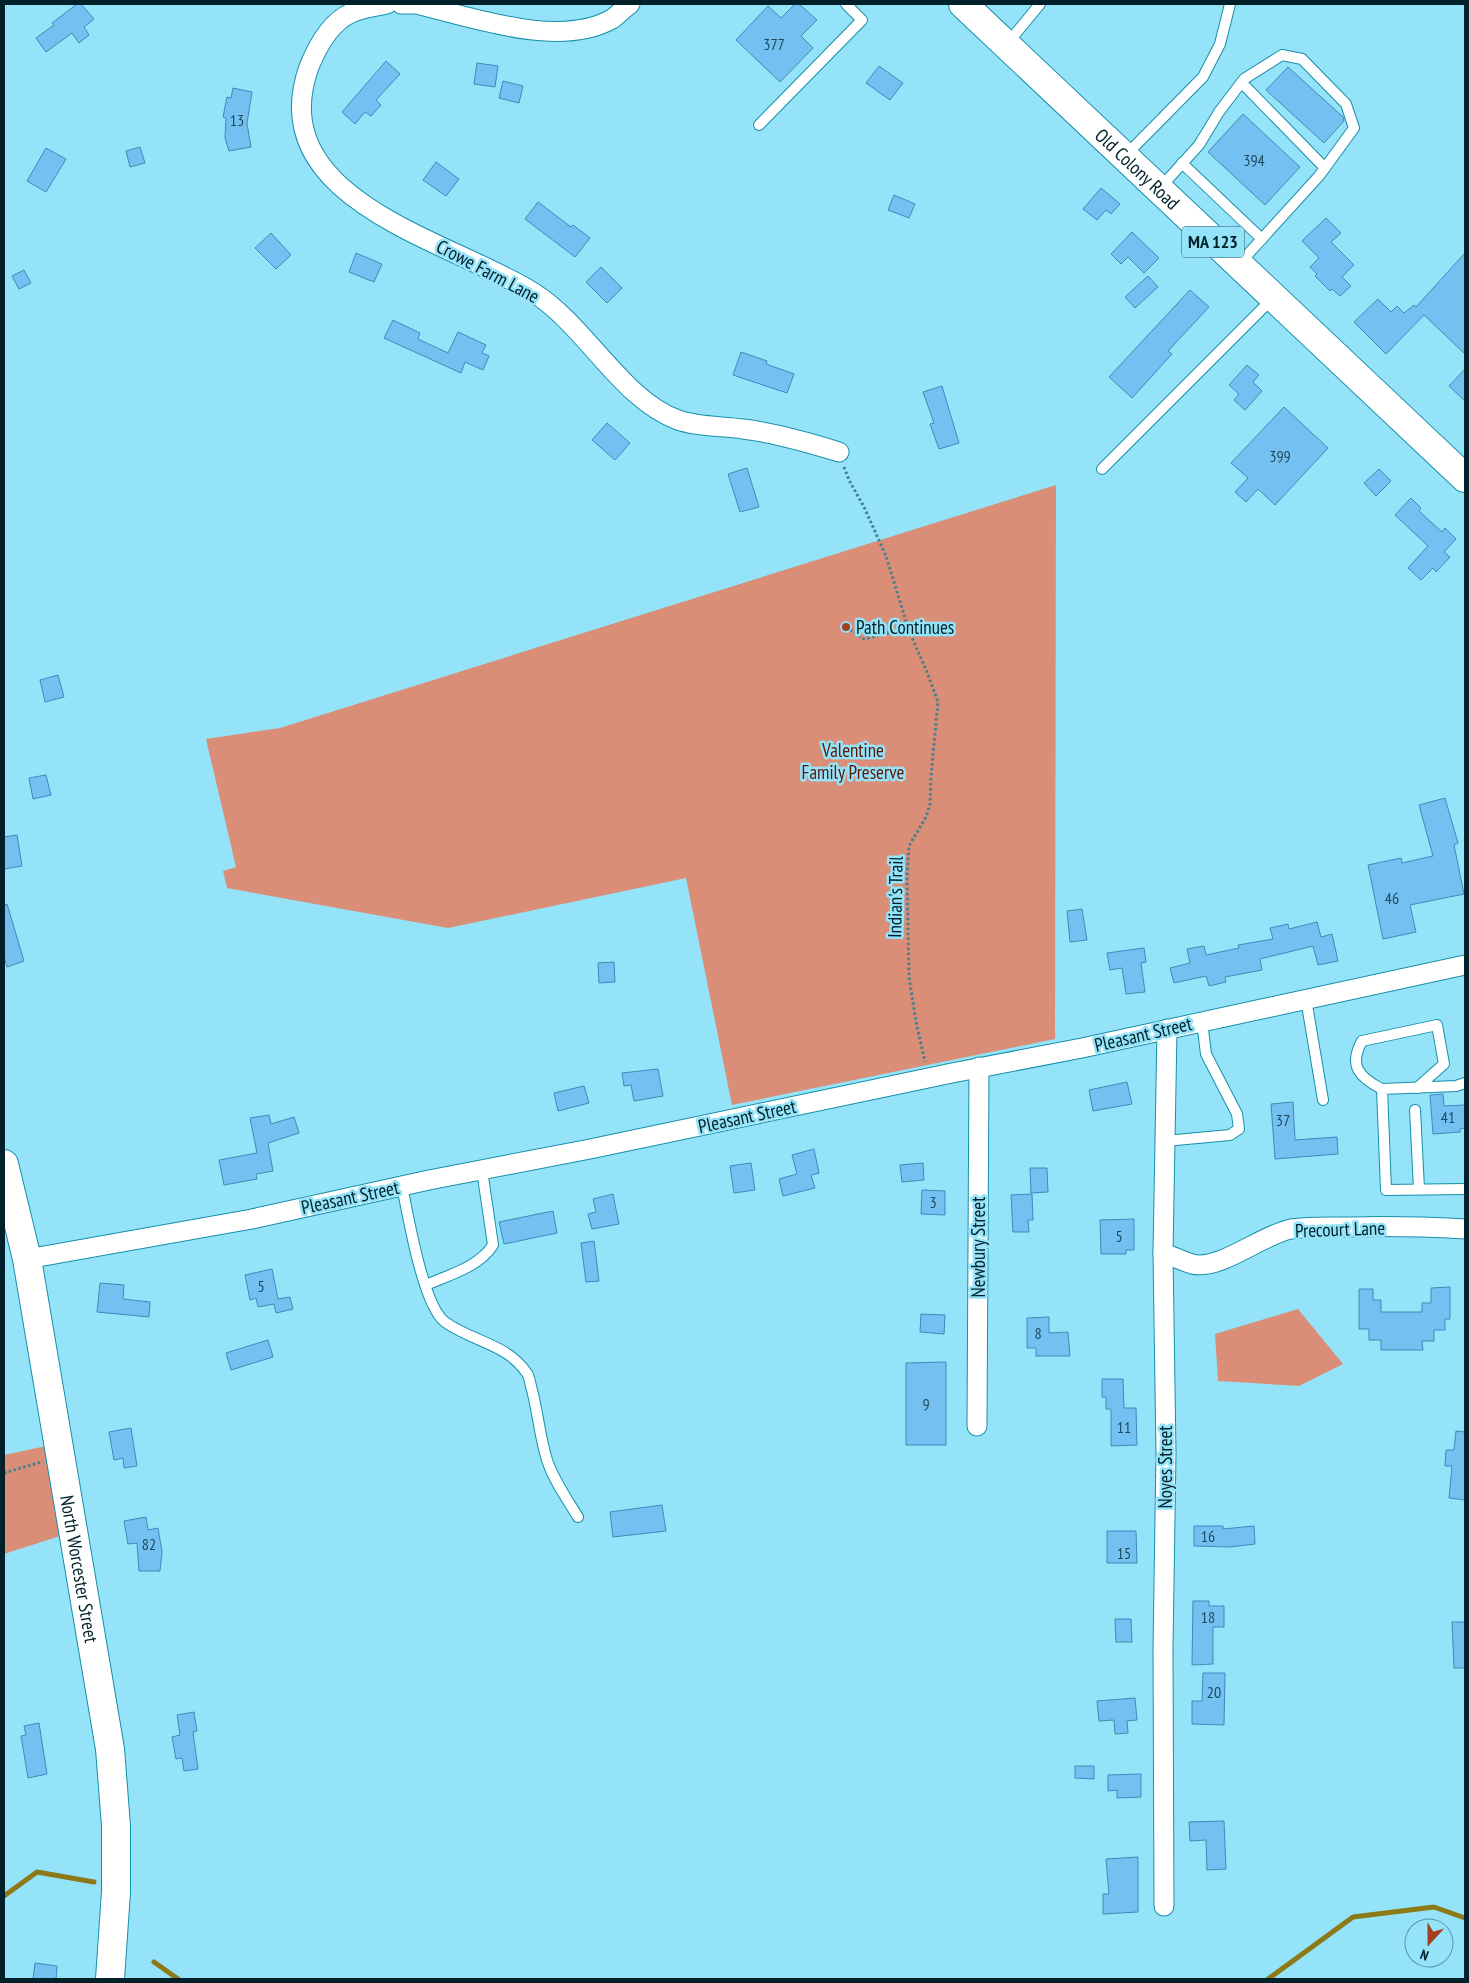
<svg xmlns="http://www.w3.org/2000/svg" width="1469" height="1983" viewBox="0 0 1469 1983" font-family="'PT Sans Narrow',sans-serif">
  <rect width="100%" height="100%" fill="#95e3f9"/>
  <g fill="#da8e77">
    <polygon points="1056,485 1055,1039 732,1105 686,878 448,928 227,888 223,871 236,867 206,739 280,728"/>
    <polygon points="1298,1309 1343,1364 1299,1386 1218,1381 1215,1334"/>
    <polygon points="46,1446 60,1536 4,1554 4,1455"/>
  </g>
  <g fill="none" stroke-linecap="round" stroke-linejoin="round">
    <g stroke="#8c7917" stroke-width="5">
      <polyline points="4,1896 37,1872 94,1882"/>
      <polyline points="154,1962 178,1979"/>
      <polyline points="1268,1979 1353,1917 1434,1907 1465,1918"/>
    </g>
  </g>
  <g fill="#74c1f1" stroke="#3d8bb9">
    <polygon points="77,4 81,4 94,19 84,27 89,35 79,43 72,33 46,52 36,38 54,25 52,23"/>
    <polygon points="795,4 799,4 817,20 801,36 813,48 780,82 736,40 768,6 781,18"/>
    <polygon points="386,61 400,74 376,100 381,105 371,116 365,112 355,124 342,112"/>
    <polygon points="477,63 498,66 495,87 474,84"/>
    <polygon points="879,66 903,83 890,100 866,83"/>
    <polygon points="1288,67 1343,117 1344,121 1324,143 1266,90"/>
    <polygon points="503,81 523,86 519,103 499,98"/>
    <polygon points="233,88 252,92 247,123 251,147 229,151 225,138 226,118 223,117 227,97 231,98"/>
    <polygon points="1243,114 1300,167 1265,205 1208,152"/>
    <polygon points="140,147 145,163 130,167 126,151"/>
    <polygon points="46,148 66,159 46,192 27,181"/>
    <polygon points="436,162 459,179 446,196 423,180"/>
    <polygon points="1101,188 1120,204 1111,214 1106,210 1097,220 1083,209"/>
    <polygon points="894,195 915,204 909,218 888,210"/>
    <polygon points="538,202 571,227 573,225 590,238 575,257 525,219"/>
    <polygon points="1326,218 1341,233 1331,242 1354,265 1342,277 1351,286 1340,296 1332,289 1330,291 1315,276 1317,274 1310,267 1319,258 1302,241"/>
    <polygon points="1132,232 1159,258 1144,273 1128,257 1121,264 1111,254"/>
    <polygon points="271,233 291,255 276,269 255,248"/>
    <polygon points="356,253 382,264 374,282 349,272"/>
    <polygon points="1465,253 1465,354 1424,315 1386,354 1354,322 1378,299 1391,312 1397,306 1404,313 1414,305 1416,307"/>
    <polygon points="601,267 622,288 607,303 586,282"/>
    <polygon points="24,270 31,283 19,289 12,276"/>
    <polygon points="1148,276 1158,287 1135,308 1125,297"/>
    <polygon points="1190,290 1209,307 1168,351 1172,354 1132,398 1109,377"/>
    <polygon points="393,320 420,333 418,339 448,353 458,332 486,345 482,353 489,356 483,370 465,362 461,373 384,338"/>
    <polygon points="741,352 767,361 766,364 794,374 787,393 733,375"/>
    <polygon points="1247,365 1259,375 1253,382 1262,391 1245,410 1234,400 1239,394 1229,385"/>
    <polygon points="1465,369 1465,401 1449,386"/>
    <polygon points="942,386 959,443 939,449 930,424 934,423 923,392"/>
    <polygon points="1284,407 1328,448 1275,505 1258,489 1246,502 1235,492 1248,478 1231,463"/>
    <polygon points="607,423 630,443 615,460 592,440"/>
    <polygon points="747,468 759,507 740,512 728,474"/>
    <polygon points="1379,469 1391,481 1376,496 1364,483"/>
    <polygon points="1411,498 1421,508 1419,511 1442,532 1445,528 1456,539 1444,552 1450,557 1436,572 1433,568 1421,580 1408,568 1428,546 1395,515"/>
    <polygon points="58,675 64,697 45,702 40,680"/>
    <polygon points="46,775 51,795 33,799 29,778"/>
    <polygon points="1445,798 1458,843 1454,845 1464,894 1410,905 1416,932 1383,939 1368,865 1401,858 1402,863 1433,856 1419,805"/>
    <polygon points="17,835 22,866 4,869 4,837"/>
    <polygon points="7,904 24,961 7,967 4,957 4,905"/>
    <polygon points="1082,909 1087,940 1070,942 1067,911"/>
    <polygon points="1317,922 1321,937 1332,934 1338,961 1318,965 1313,946 1260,959 1262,970 1225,977 1226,982 1209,986 1206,976 1174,983 1170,968 1190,963 1187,949 1204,946 1206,955 1239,948 1238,945 1273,939 1270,928 1288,924 1289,929"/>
    <polygon points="1144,948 1146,962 1141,963 1145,992 1126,994 1122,968 1110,970 1107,953"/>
    <polygon points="614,962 615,982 599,983 598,963"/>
    <polygon points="658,1069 663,1096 634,1101 631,1085 624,1086 622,1073"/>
    <polygon points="1127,1082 1132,1104 1093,1111 1089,1090"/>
    <polygon points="584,1086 589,1103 558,1111 554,1093"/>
    <polygon points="1443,1094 1444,1106 1465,1105 1465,1128 1460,1129 1460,1132 1433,1134 1430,1095"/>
    <polygon points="1293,1102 1295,1140 1337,1137 1338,1154 1275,1159 1271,1104"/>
    <polygon points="269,1115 271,1124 294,1117 299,1133 268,1143 273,1171 256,1174 257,1179 224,1185 219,1160 257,1153 250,1118"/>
    <polygon points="814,1149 819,1173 811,1175 815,1188 783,1196 779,1179 797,1174 792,1155"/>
    <polygon points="751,1163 755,1190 734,1193 730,1166"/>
    <polygon points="923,1163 924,1180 902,1182 900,1165"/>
    <polygon points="1030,1168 1047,1168 1048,1192 1031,1193"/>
    <polygon points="922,1190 945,1191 945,1215 921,1214"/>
    <polygon points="613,1194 619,1224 592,1229 588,1214 596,1212 593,1199"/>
    <polygon points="1032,1194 1033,1220 1028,1220 1029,1232 1013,1232 1011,1195"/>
    <polygon points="553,1211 557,1233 504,1244 499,1222"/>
    <polygon points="1134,1219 1134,1250 1126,1250 1126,1254 1101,1254 1100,1220"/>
    <polygon points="594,1241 599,1281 586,1282 581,1243"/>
    <polygon points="272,1269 278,1299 290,1297 293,1309 276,1313 274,1304 258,1307 256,1298 250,1300 245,1275"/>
    <polygon points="100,1283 124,1285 123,1299 150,1302 149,1317 97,1312"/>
    <polygon points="1450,1287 1450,1319 1445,1319 1445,1330 1434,1330 1434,1341 1422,1341 1423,1350 1381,1350 1381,1340 1369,1340 1369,1329 1359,1329 1359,1289 1373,1289 1373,1300 1381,1300 1381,1312 1422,1312 1422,1303 1431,1303 1431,1288"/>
    <polygon points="921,1314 945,1315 944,1334 920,1332"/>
    <polygon points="1049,1317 1049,1333 1068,1332 1070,1356 1036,1356 1036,1348 1027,1348 1027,1318"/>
    <polygon points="268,1340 273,1357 231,1370 226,1353"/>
    <polygon points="946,1362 946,1445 906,1445 906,1363"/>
    <polygon points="1102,1379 1123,1379 1124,1408 1136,1408 1137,1445 1111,1446 1111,1409 1106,1409 1106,1397 1102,1397"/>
    <polygon points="131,1428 137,1466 124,1468 123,1458 114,1460 109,1432"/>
    <polygon points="1456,1431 1465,1432 1465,1500 1449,1498 1452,1466 1445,1466 1446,1450 1454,1450"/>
    <polygon points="662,1505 666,1531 613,1537 610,1512"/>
    <polygon points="146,1517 148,1530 158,1528 162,1552 160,1571 139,1571 137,1543 128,1544 124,1521"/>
    <polygon points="1194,1526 1223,1526 1223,1529 1254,1526 1255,1544 1230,1547 1194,1546"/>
    <polygon points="1107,1531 1136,1531 1137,1563 1107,1563"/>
    <polygon points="1193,1601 1209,1601 1209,1606 1224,1606 1224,1627 1213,1627 1213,1664 1192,1665"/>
    <polygon points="1115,1619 1131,1619 1132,1642 1116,1642"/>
    <polygon points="1452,1622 1465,1622 1465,1668 1454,1668"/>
    <polygon points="1203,1673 1225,1673 1224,1725 1192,1724 1192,1701 1202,1701"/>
    <polygon points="1135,1698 1137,1720 1127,1721 1128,1733 1115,1734 1114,1720 1099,1721 1097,1701"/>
    <polygon points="194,1712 197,1731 193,1732 198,1769 184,1771 182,1758 176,1759 172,1737 180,1735 177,1715"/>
    <polygon points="39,1723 47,1774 28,1778 21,1736 26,1735 24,1726"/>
    <polygon points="1075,1766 1094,1766 1094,1779 1075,1778"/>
    <polygon points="1141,1774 1141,1797 1117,1798 1117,1790 1108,1791 1108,1775"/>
    <polygon points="1224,1821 1226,1869 1207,1870 1206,1840 1190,1841 1189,1822"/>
    <polygon points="1138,1857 1138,1912 1103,1914 1103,1894 1109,1894 1106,1859"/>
    <polygon points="35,1963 57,1966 56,1979 33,1979"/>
  </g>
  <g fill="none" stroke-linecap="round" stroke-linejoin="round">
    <defs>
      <g id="lane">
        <polyline points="1007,44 1040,4"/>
        <polyline points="1242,83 1325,168"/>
        <polyline points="759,125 862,20 846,4"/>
        <polyline points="1125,156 1203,77 1220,44 1230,4"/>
        <polyline points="1182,163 1262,239"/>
        <polyline points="1160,188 1199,145 1219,112 1244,79 1282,55 1302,59 1346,104 1354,128 1319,176 1239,264"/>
        <polyline points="1102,469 1273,298"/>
        <polyline points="1306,999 1323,1100"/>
        <polyline points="1465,1083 1456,1086 1382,1089 1386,1190 1465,1189"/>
        <path d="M1382,1089C1360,1078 1348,1066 1362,1041L1437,1025L1444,1064L1417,1088"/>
        <polyline points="1415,1110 1419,1189"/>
        <polyline points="1165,1141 1230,1135 1239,1129 1237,1114 1206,1054 1202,1021"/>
        <path d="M402,1186C408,1215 423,1306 445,1322C471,1341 507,1344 526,1372C530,1376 530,1384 532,1390C538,1413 540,1438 547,1460C554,1481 567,1499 578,1517"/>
        <path d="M426,1285C449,1275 479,1267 493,1245L482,1170"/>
      </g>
      <g id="street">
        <path d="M387,4C375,6 362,8 351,13C331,22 317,47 309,67C261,201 453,241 534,293C586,326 622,400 678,420C698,427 722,426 743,429C776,433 807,442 839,452"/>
        <path d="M401,4H416C472,17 559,49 612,19C618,15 624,8 630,4"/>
        <path d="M1163,1253C1173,1256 1182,1261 1192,1264C1220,1271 1261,1235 1291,1229C1311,1226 1331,1227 1351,1227C1389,1226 1427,1227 1465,1229"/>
        <polyline points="27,1259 252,1219 429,1180 590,1149 952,1073 1082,1048 1465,965"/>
        <polyline points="977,1426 979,1067"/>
        <polyline points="1164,1906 1163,1649 1166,1453 1163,1253 1167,1029"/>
      </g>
      <g id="secondary">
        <path id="s1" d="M4,1164L27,1259L110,1749L116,1826V1892L110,1979"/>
      </g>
      <g id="highway">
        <path id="s2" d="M963,4L1465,478"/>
      </g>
    </defs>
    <use href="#lane" stroke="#168fa9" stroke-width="12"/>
    <use href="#street" stroke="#168fa9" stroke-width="21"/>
    <use href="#secondary" stroke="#168fa9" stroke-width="30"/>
    <use href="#highway" stroke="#168fa9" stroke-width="30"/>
    <g stroke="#49808e" stroke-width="3" stroke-dasharray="2.5 2.5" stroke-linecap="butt">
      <polyline points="844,467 849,480 864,507 886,556 909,631 927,672 938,702 931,776 930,804 926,817 909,846 907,877 909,977 916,1022 925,1062"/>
      <polyline points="846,627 864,639 888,633 909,631"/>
      <polyline points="4,1473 41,1462"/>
    </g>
    <use href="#lane" stroke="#fff" stroke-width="10"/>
    <use href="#street" stroke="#fff" stroke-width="19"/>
    <use href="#secondary" stroke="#fff" stroke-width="28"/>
    <use href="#highway" stroke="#fff" stroke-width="28"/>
  </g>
  <circle fill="#a53e1d" stroke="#95e3f9" stroke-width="2" cx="846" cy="627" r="5"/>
  <g text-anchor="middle" stroke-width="5" stroke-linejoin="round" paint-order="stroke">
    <g font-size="16" fill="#1d495b">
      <text x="774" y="50">377</text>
      <text x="237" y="126">13</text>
      <text x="1254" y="166">394</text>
      <text x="1280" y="462">399</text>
      <text x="1392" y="904">46</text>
      <text x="1448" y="1123">41</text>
      <text x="1283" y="1126">37</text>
      <text x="933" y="1208">3</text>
      <text x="1119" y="1242">5</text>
      <text x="261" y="1292">5</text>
      <text x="1038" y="1339">8</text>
      <text x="926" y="1410">9</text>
      <text x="1124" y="1433">11</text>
      <text x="1208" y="1542">16</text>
      <text x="149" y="1550">82</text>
      <text x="1124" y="1559">15</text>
      <text x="1208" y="1623">18</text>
      <text x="1214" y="1698">20</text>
    </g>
    <rect fill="#95e3f9" stroke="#2d5b67" stroke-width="1" x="1182" y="226.5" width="62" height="31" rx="4"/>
    <g font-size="18" font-weight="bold" fill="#002129">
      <text x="1213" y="248">MA 123</text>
    </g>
    <g font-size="19" fill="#002129" stroke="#95e3f9">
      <text dy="7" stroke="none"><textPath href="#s2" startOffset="240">Old Colony Road</textPath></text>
      <text transform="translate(488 271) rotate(28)" y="7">Crowe Farm Lane</text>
      <text transform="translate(895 897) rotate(-89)" y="7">Indian's Trail</text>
      <text transform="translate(1143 1034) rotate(-13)" y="7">Pleasant Street</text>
      <text transform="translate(747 1116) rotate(-12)" y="7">Pleasant Street</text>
      <text transform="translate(350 1197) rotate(-12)" y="7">Pleasant Street</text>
      <text transform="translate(1340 1229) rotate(-2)" y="7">Precourt Lane</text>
      <text transform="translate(978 1247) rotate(-90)" y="7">Newbury Street</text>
      <text transform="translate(1165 1467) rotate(-90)" y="7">Noyes Street</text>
      <text dy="7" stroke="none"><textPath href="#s1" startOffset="412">North Worcester Street</textPath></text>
    </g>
    <g font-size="19" fill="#002129" stroke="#95e3f9" text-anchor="start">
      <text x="856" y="634">Path Continues</text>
    </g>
    <g font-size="19" fill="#5b1802" stroke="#95e3f9">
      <text x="853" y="757">Valentine<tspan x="853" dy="22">Family Preserve</tspan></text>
    </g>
  </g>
  <rect width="1469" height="1983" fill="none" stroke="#002129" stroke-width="10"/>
  <g transform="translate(1429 1943) rotate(201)"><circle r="24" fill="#95e3f9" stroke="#5995a6"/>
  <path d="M0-4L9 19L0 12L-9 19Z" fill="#a53e1d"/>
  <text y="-8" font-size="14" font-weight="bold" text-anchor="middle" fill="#002129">N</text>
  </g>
</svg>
